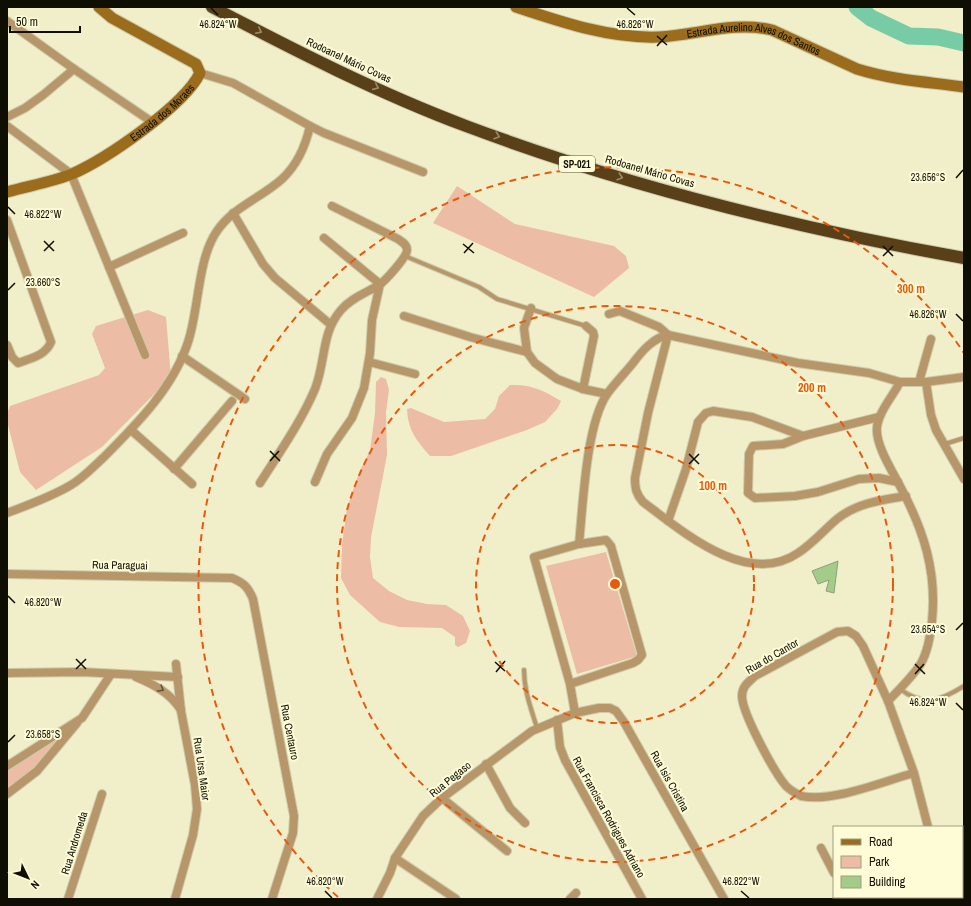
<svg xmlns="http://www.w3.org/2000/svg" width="971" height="906" viewBox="0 0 971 906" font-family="'Archivo Narrow',sans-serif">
  <rect width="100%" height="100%" fill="#f1efca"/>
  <g fill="#edbca5">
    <polygon points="457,186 515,224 614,246 626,256 629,268 594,297 433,223"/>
    <polygon points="148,310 166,317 171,377 102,447 36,490 20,472 7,421 7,414 10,406 99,375 105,368 92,334 96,326"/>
    <polygon points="381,377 386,379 389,390 386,412 387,455 371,537 370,557 373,578 389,591 407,600 427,604 446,605 463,616 470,631 466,643 458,647 455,645 455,637 442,628 399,627 380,622 350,595 341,578 342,545 347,508 360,470 370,451 375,413 376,382"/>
    <path d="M510,385C531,384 543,390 561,401L557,409L545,422L527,430L451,456H430C416,440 408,430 407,409L411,408L444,422L485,419L495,409L499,396Z"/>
    <polygon points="606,552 637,656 577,674 546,566"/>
    <polygon points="63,735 41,765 10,789 7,786 7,769"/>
  </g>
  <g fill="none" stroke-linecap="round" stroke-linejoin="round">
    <polyline stroke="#78cca5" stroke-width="17" points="857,7 871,18 909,36 938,37 964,43"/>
  </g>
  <polygon fill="#a3cc89" stroke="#8c9f81" points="838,561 834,593 826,591 829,580 818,584 812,571"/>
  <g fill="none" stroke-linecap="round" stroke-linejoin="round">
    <defs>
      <g id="service">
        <polyline points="405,256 479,287 497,299 586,326"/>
        <polyline points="945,444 964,438"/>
        <path d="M524,670C524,691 531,708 537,728"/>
        <path d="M900,689C924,707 940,701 964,686"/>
      </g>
      <g id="minor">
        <polyline points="7,21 74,69 152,122"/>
        <polyline points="7,117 25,108 43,95 74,69"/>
        <polyline points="7,126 71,174 145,355"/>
        <polyline points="310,126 324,133 423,172"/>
        <polyline points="233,213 263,264 275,278 330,324"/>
        <path d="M7,220L51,342C45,356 31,358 18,363L12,357L7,345"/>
        <polyline points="109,267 183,233"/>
        <path d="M609,314L620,311L659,327L668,335L648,413L635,478C635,488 636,494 643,502C682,531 747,588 798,553C812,544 824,530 837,519C857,503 881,500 906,496"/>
        <polyline points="404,316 470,337 527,352 535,363 557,379 583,389 607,394"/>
        <polyline points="527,352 524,328 531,308"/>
        <polyline points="182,356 245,399"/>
        <polyline points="369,362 415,374"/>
        <polyline points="919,382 931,339"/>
        <polyline points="926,382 931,415 936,430 964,479"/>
        <polyline points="583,389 594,336 593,332 586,326"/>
        <polyline points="131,430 192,484"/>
        <polyline points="803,436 783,444 753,446 749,454 748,493 755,498 795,496 818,492 859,479 879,478 898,482"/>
        <polyline points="174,469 232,401"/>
        <polyline points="315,482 327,454 352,418 364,388 370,353 372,320 380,284 324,238"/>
        <path d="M260,483C279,453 301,422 315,389C326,361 321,333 341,310C351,298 366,293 379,285C385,281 407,257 407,250C407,244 402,242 398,239L332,206"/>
        <path d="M7,513C28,505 51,497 71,485C83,478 93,467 103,458C137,424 175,386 189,339C199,306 198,258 217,231C233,207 261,198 282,179C297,165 306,144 310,126L233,83L200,73"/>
        <polyline points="668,521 686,469 698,422 706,413 713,411 752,417 803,436 879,417"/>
        <path d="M579,544C583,505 586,425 607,394C615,383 625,373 633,363C642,351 653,338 668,335L798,363L869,373L900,382H926L964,377"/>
        <path d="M7,574L232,578C244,583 248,587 253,599L294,816L293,833L272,899"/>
        <polyline points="7,673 82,672 178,677"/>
        <path d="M136,677C155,685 170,693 181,710"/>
        <polyline points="570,684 633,663 638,660 642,655 611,546 606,540 579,544 534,557 570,684 575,713"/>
        <path d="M888,701C899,690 911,678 920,665C928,652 930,636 932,621C937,572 924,531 901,488C893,472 875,445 877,427C879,411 893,396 900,382"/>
        <polyline points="557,720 560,747 565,760 642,899"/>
        <polyline points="486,764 510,808 525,823"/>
        <polyline points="7,766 82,718 111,674"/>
        <path d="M914,773C884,781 832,803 801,796C797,794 789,789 786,786C774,772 742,713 742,696C742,686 749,682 755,676L837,632L848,631L856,636L863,646L888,701L914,773L928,827"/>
        <polyline points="7,794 37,771 77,723"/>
        <polyline points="442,798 507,851"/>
        <polyline points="821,848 834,873"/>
        <polyline points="395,858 456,899"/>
        <polyline points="847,897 848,899"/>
        <polyline points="946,897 946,899"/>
        <polyline points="68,899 102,794"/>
        <polyline points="175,899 193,835 197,809 195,785 181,711 176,664"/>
        <polyline points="377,899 390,873 395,858 423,816 442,798 532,731 575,713 599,708 610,708 616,711 624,722 724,899"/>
        <polyline points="570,899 576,893"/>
      </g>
      <g id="secondary">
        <path id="s1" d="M516,7C561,22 611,39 659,37C697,35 734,21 772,30L857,69C892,80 928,82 964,87"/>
        <path id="s2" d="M7,192C28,186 52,182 72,174C106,159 184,106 200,73L196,64L112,18L99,7"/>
      </g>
      <path id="motorway" d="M212,7C294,50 378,93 466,126C626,186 795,228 964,258"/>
    </defs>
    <use href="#service" stroke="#cdcbaa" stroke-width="6"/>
    <use href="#minor" stroke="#cdcbaa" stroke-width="10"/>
    <use href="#secondary" stroke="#cdcbaa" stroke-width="13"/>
    <use href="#motorway" stroke="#cdcbaa" stroke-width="14"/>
    <use href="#service" stroke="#b7976a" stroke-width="4"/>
    <use href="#minor" stroke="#b7976a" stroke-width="8"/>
    <use href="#secondary" stroke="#9b6c1c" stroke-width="11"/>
    <use href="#motorway" stroke="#594019" stroke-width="12"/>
  </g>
  <defs><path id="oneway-chevron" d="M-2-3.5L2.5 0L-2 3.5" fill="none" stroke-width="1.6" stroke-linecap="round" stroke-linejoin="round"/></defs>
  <g stroke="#9b8b65">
    <use href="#oneway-chevron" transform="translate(259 31) rotate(27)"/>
    <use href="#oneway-chevron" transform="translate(376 87) rotate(24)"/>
    <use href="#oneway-chevron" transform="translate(497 136) rotate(19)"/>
    <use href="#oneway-chevron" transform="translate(620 177) rotate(17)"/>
  </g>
  <use stroke="#635236" href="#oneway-chevron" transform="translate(161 689) rotate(31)"/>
  <path fill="none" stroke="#0f0e03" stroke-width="1.5" d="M211,8L218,15M627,8L635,15M657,36L667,45M657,46L667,35M956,178L963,170M8,207L15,214M44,241L54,251M463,244L474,253M883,246L893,256M44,251L54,241M464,253L473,243M883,256L893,246M8,290L15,283M956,314L963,321M270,451L280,461M689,454L699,464M270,461L279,451M689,464L699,454M8,596L15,603M956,630L963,623M76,659L86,669M495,662L505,671M915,664L925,674M76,669L86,659M496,672L505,661M915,674L924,664M956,703L963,710M8,742L15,735M325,891L332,898M741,891L749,898"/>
  <g fill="none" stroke="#e8590c" stroke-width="2" stroke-dasharray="7 5">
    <circle cx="615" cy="584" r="139"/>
    <circle cx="615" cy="584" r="278"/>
    <path d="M338 897A418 418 0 1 1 964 353"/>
  </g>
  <g text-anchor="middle" stroke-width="4" stroke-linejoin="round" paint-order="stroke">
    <rect fill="#fefcd7" stroke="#575543" stroke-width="1" x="559" y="156" width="36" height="16" rx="3"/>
    <g font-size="10" font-weight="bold" fill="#0f0e03">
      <text x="577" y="168">SP-021</text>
    </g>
    <g font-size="11" fill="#0f0e03" stroke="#fefcd7">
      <text dy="4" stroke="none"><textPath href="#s1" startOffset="244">Estrada Aurelino Alves dos Santos</textPath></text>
      <text transform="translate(349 60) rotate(25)" y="4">Rodoanel Mário Covas</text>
      <text dy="4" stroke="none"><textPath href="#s2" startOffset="177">Estrada dos Moraes</textPath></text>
      <text transform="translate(650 171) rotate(16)" y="4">Rodoanel Mário Covas</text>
      <text transform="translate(120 565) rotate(1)" y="4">Rua Paraguai</text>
      <text transform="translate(772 656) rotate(-30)" y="4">Rua do Cantor</text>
      <text transform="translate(290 732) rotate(79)" y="4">Rua Centauro</text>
      <text transform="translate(202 769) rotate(82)" y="4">Rua Ursa Maior</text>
      <text transform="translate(450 779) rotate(-39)" y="4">Rua Pegaso</text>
      <text transform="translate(670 781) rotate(61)" y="4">Rua Isis Cristina</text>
      <text transform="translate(609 817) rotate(61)" y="4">Rua Francisca Rodrigues Adriano</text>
      <text transform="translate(74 843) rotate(-73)" y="4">Rua Andromeda</text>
    </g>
  </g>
  <g font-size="10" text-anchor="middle" fill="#0f0e03" stroke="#fefcd7" stroke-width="4" stroke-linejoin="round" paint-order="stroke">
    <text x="218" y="28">46.824°W</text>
    <text x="635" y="28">46.826°W</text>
    <text x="928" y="181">23.656°S</text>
    <text x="43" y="218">46.822°W</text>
    <text x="43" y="286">23.660°S</text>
    <text x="928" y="318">46.826°W</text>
    <text x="43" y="606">46.820°W</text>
    <text x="928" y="633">23.654°S</text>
    <text x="928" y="706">46.824°W</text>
    <text x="43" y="738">23.658°S</text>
    <text x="325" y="885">46.820°W</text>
    <text x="741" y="885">46.822°W</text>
  </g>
  <circle cx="615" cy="584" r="6" fill="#e8590c" stroke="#fefcd7" stroke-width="2"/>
  <g font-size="12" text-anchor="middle" font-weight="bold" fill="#e8590c" stroke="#fefcd7" stroke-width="4" stroke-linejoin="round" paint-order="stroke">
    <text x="911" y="293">300 m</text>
    <text x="812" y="392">200 m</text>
    <text x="713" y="490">100 m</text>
  </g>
  <rect width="971" height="906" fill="none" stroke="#0f0e03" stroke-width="16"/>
  <rect x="833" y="826" width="130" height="72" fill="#fefcd7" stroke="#9e9d82"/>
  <rect x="841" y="839" width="20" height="6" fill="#9b6c1c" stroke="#9e9d82"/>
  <text x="869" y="846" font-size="12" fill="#0f0e03">Road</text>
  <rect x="841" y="856" width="20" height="12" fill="#edbca5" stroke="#9e9d82"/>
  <text x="869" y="866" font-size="12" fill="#0f0e03">Park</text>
  <rect x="841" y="876" width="20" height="12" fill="#a3cc89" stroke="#9e9d82"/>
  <text x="869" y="886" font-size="12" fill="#0f0e03">Building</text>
  <g transform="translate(28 878) rotate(133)" stroke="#fefcd7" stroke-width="3" paint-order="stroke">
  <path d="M0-3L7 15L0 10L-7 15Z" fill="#0f0e03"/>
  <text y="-6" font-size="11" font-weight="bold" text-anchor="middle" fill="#0f0e03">N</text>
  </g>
  <path d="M10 26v6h70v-6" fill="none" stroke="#0f0e03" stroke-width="2"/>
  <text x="16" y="26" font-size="12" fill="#0f0e03" stroke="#fefcd7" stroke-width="3" paint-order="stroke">50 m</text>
</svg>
